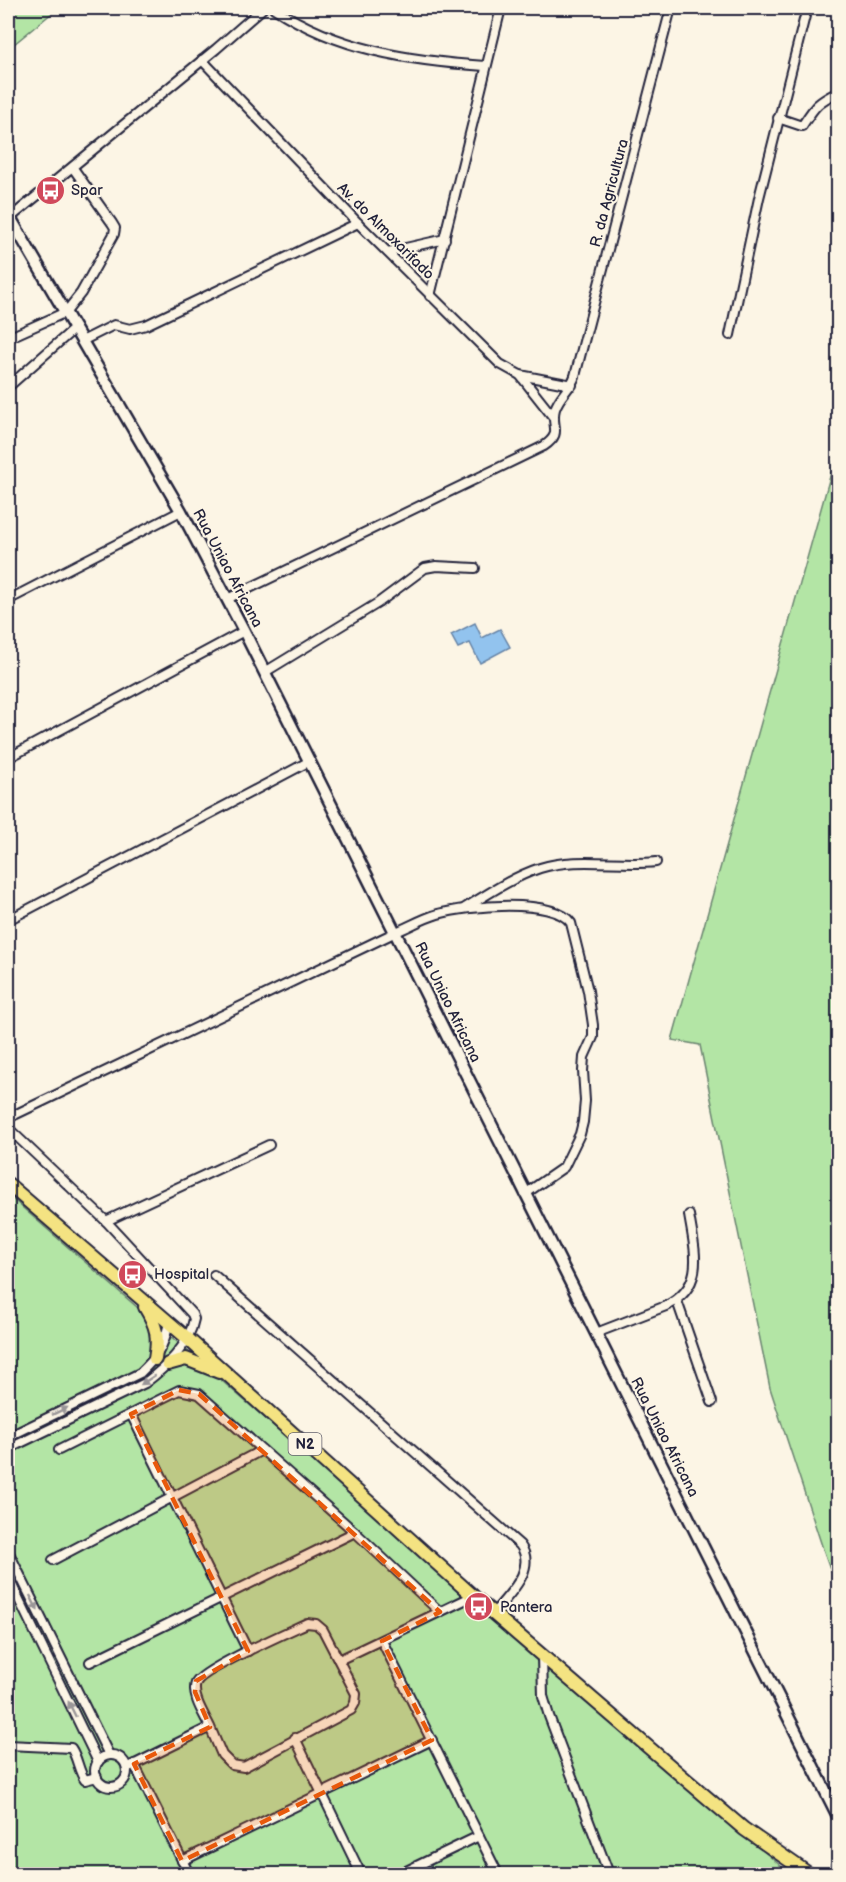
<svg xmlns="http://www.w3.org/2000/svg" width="846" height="1882" viewBox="0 0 846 1882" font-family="'Balsamiq Sans',sans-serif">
  <rect width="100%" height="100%" fill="#fcf5e5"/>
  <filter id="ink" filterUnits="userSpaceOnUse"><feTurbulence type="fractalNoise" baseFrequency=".0167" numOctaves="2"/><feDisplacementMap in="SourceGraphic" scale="12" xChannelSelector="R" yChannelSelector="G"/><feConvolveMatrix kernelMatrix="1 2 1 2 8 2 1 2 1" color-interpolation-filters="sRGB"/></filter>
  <g filter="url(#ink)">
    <g fill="#b3e5a5" stroke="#6a8470" stroke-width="1.5">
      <polygon points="8,8 58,8 8,49"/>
      <polygon points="838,448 838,1591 823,1549 770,1388 700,1045 672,1040"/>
      <polygon points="8,1195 790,1874 8,1874"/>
    </g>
    <polygon fill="#92c3ee" stroke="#6583a6" stroke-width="1.5" points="475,623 482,638 500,629 510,647 480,663 470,643 458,648 451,635"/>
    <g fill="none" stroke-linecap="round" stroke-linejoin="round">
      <defs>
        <g id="minor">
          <path d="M274,8C337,50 411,61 485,66"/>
          <polyline points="202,60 358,223 500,364 520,375 572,385"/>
          <path d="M778,118L802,126C815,106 816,103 838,92"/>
          <polyline points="10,218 216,49 263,8"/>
          <polyline points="388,252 445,239"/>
          <polyline points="430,296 501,8"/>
          <polyline points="730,335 759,198 807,8"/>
          <polyline points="8,338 66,312 81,293 114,234 115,228 112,223 73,168"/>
          <polyline points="82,341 114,325 130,329 146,325 358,223"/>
          <polyline points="520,375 554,418"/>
          <polyline points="8,387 75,328"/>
          <path d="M227,599L544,446C564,432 550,427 555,409C559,396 571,388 575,376L671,8"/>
          <polyline points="8,600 181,511"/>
          <polyline points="265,672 378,603 425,568 436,566 475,568"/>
          <polyline points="8,758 244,631"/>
          <path d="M465,908C489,893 513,877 540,868C577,856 618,866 656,862"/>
          <polyline points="8,920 310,761"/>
          <path d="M8,1118L396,932C410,926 424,918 438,914C466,906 553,897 571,923L588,991L593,1025V1037L584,1057L583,1071L585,1101L583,1122L580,1134L564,1167L525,1194"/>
          <path d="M8,1128L106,1221L192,1314L194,1319C189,1346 166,1367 145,1383L8,1449"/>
          <polyline points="106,1221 269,1145"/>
          <path d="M214,1275L520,1545C538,1569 508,1595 493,1614"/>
          <polyline points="677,1301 712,1402"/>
          <path d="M596,1333L666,1306C706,1286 695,1252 689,1215"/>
          <polyline points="131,1414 248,1651"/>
          <path d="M8,1437L140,1373C158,1356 163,1348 169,1323"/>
          <polyline points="59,1450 179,1390 199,1394 355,1532 440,1612"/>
          <polyline points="8,1551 109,1755"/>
          <polyline points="53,1560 262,1450"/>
          <polyline points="8,1577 98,1762"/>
          <polyline points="382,1641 498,1874"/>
          <polyline points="542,1656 543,1696 549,1716 609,1874"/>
          <polyline points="339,1660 473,1596"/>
          <polyline points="90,1662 355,1532"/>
          <polyline points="295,1738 361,1874"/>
          <path d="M8,1745L71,1748C78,1758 78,1771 85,1780L97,1777"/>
          <circle cx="111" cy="1771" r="16"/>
          <polyline points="134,1764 189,1874"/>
          <path d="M127,1768L210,1727L222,1755L232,1765L244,1767L351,1710L355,1703L356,1694L323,1630L316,1624L307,1623C290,1631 201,1670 196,1683C191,1696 205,1716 210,1727"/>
          <polyline points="182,1861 432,1740"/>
          <polyline points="400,1874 479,1836"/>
        </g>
        <g id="secondary">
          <polyline points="8,214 181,511 244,631 838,1816"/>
          <polyline points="835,1874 838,1866"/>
        </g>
        <g id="primary">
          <polyline points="8,1184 187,1338 473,1596 683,1777 744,1829 809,1874"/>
          <path d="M145,1307C157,1327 159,1336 155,1359"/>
          <polyline points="168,1364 186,1359 219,1372"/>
        </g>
      </defs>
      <use href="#minor" stroke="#22223b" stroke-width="12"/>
      <use href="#secondary" stroke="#22223b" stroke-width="15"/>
      <use href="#primary" stroke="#22223b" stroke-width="16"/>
      <use href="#minor" stroke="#fcf5e5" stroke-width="8"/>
      <use href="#secondary" stroke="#fcf5e5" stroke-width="10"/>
      <use href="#primary" stroke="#f4e382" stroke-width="12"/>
    </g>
    <defs><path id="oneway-solid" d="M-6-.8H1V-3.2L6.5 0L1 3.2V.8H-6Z" transform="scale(1.5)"/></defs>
    <g fill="#9a9698">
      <use href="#oneway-solid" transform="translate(148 1380) rotate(147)"/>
      <use href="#oneway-solid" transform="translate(60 1411) rotate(-26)"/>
      <use href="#oneway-solid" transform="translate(34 1603) rotate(63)"/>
      <use href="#oneway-solid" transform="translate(72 1709) rotate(-116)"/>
    </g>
  </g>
  <path fill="#e8590c" fill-opacity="0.2" stroke="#e8590c" stroke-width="4.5" stroke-dasharray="12 8" stroke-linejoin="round" d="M179,1390L199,1394L440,1612L382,1641L432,1740L182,1861L134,1764L210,1727L195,1692L196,1681L248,1651L131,1414Z"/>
  <defs>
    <symbol id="bus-disc" viewBox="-11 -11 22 22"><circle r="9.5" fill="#d1495b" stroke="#fcf5e5"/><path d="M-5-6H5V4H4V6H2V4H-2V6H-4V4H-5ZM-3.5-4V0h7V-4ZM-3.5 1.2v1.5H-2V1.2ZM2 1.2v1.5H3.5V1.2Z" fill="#fff"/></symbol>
  </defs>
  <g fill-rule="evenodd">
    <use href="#bus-disc" x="34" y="174" width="33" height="33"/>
    <use href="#bus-disc" x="116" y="1258" width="33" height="33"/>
    <use href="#bus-disc" x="462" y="1590" width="33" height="33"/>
  </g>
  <g text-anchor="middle" stroke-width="4.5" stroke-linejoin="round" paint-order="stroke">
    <rect fill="#fcf5e5" stroke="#63616e" stroke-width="1.5" x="288.5" y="1433" width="33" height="22" rx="4.5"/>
    <g font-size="14" font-weight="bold" fill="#22223b">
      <text x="305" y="1449">N2</text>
    </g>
    <g font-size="15" fill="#22223b" stroke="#fcf5e5" text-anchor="start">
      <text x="71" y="195">Spar</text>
      <text x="154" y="1279">Hospital</text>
      <text x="500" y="1612">Pantera</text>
    </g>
    <g font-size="15" fill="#22223b" stroke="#fcf5e5">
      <text transform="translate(609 193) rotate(-75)" y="5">R. da Agricultura</text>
      <text transform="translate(386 231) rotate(45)" y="5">Av. do Almoxarifado</text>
      <text transform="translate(228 568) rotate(62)" y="5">Rua Uniao Africana</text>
      <text transform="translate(448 1002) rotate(64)" y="5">Rua Uniao Africana</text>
      <text transform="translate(665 1437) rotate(63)" y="5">Rua Uniao Africana</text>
    </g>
  </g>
  <rect width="846" height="1882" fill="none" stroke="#fcf5e5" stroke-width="30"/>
  <rect x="15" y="15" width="816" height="1852" fill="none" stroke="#22223b" stroke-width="2" filter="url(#ink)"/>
</svg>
